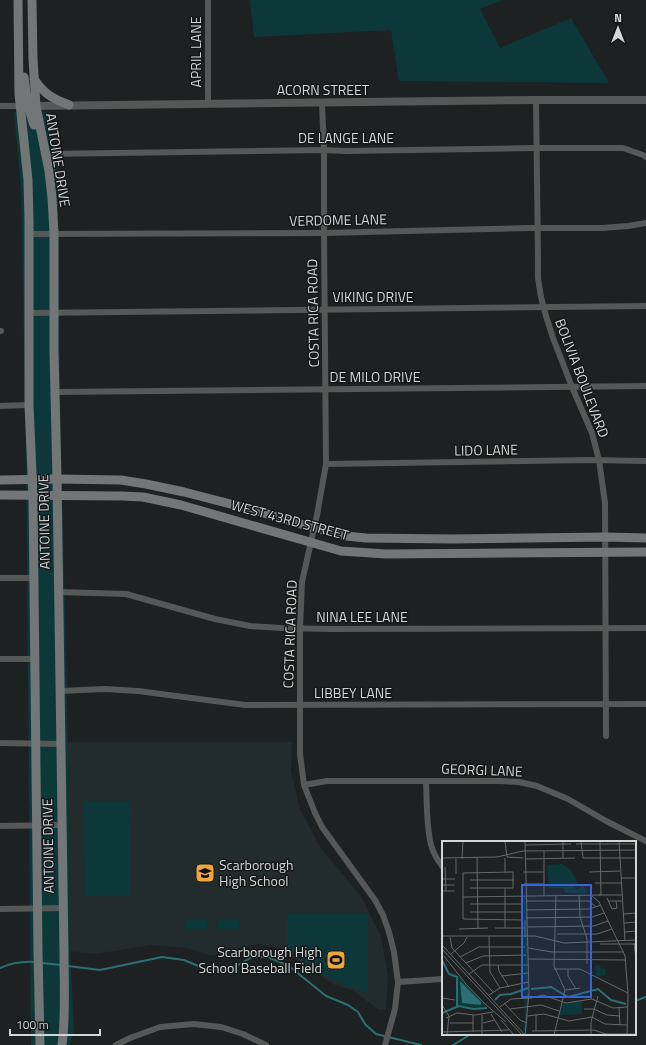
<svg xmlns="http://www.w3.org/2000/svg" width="646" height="1045" viewBox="0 0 646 1045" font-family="'Titillium Web',sans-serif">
  <rect width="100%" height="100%" fill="#1e2121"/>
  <polygon fill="#222c2d" points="68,742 292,742 291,771 300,809 320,847 362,898 381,937 388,976 386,1009 379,1010 352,990 335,985 277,947 258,944 242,947 225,956 209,955 187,948 152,945 95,954 70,951"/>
  <g fill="#0d383a">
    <polygon points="250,0 503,0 480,9 500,48 571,18 609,83 399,81 391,30 254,37"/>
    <polygon points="14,112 47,112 52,144 57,165 61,443 68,742 70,951 74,1029 70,1045 31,1045 26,444 21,188"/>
    <polygon points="129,801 130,896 85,896 84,802"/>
    <polygon points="287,914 368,914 368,994 320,974 287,947"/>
    <polygon points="185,919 207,920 207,929 185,929"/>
    <rect x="218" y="919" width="21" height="10"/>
  </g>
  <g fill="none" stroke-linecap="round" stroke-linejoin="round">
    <g stroke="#2a6f73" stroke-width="2">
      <polyline points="42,963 61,965"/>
      <polyline points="68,966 100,970 162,957 184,960 208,970 223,970 240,964 252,957 268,957 289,966 326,996 348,1005 358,1012 365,1024 376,1034 421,1045"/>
      <path d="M0,968C11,963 23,961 36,962"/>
      <polyline points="635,1001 646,997"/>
      <polyline points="453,1045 471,1034"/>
    </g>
    <g stroke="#565757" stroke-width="6">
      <polyline points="208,0 208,103"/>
      <polyline points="536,100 538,256 538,278 541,297 546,316 553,338 572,387 592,433 599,460 605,503 606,736"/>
      <polyline points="322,103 324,150 324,233 326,464 317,515 302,582 300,628 300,754 304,785 315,813 322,827 375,900 383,915 389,932 394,952 398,982 395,1009 385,1045"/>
      <polyline points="0,106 21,106"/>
      <polyline points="46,154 324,150 346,151 536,148 623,148 643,155 646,157"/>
      <polyline points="29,234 324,233 529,228 602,228 628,226 646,223"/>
      <polyline points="29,313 646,306"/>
      <polyline points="0,331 1,331"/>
      <polyline points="56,392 646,386"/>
      <polyline points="0,406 29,405"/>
      <polyline points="326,464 591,460 646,461"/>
      <polyline points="0,578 34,578"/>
      <polyline points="58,592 126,594 215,619 250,626 281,628 332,629 646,628"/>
      <polyline points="0,659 35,659"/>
      <polyline points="60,691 105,689 138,691 245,705 646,704"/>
      <polyline points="0,743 61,744"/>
      <path d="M426,781C427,802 426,824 431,845C433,852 438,861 443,867"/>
      <polyline points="304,785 327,781 500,781 519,782 537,786 568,799 606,821 646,841"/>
      <polyline points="0,826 62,825"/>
      <polyline points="0,909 63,908"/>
      <polyline points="398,982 443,979"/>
      <polyline points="116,1045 130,1038 160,1027 194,1024 221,1027 243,1034 266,1045"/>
    </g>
    <polyline stroke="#565757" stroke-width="8" points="31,106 536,100 646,100"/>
    <g stroke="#737676" stroke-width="9">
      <polyline points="18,0 19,94 28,180 29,221 29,405 33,496 38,951 40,1045"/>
      <path d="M32,0L33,59L36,106L49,171L52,198L54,233V352L57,479L64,954C64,985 66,1015 62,1045"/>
      <polyline points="24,77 28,106 34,125"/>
      <path d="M34,79C45,95 52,98 69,105"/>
      <polyline points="0,480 57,479 121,480 146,484 184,492 254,510 314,528 346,536 366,538 452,539 606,537 646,538"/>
      <polyline points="0,495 122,496 143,497 181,505 341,551 386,554 646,552"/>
    </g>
  </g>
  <defs>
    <symbol id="school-square" viewBox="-11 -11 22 22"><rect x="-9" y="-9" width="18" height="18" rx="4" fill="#f0a63f" stroke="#151818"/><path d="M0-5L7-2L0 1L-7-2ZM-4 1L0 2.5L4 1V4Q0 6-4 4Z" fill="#111"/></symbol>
    <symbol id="stadium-square" viewBox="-11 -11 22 22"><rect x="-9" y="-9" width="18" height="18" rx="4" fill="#f0a63f" stroke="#151818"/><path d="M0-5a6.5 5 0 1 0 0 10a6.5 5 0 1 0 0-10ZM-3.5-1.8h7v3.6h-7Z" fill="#111"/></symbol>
  </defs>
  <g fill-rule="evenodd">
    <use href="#school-square" x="194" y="862" width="22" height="22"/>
    <use href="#stadium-square" x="325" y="949" width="22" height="22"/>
  </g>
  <g text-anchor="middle" stroke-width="3" stroke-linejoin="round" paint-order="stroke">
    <g font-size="14" fill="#d4d6d6" stroke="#151818">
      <text transform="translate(196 52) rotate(-90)" y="5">APRIL LANE</text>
      <text x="323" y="95">ACORN STREET</text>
      <text x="346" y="143">DE LANGE LANE</text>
      <text transform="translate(58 160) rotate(81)" y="5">ANTOINE DRIVE</text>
      <text transform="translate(338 220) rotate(-1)" y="5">VERDOME LANE</text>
      <text x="373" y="302">VIKING DRIVE</text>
      <text transform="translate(313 313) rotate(-91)" y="5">COSTA RICA ROAD</text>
      <text x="375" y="382">DE MILO DRIVE</text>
      <text transform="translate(582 378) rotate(69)" y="5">BOLIVIA BOULEVARD</text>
      <text transform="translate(486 450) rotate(-1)" y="5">LIDO LANE</text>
      <text transform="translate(290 520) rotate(15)" y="5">WEST 43RD STREET</text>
      <text transform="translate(44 522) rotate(-91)" y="5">ANTOINE DRIVE</text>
      <text x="362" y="622">NINA LEE LANE</text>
      <text transform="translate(290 634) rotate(-88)" y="5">COSTA RICA ROAD</text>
      <text x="353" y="698">LIBBEY LANE</text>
      <text transform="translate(482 770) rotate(2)" y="5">GEORGI LANE</text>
      <text transform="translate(48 846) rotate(-91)" y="5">ANTOINE DRIVE</text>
    </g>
    <g font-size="14" fill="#d4d6d6" stroke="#151818" text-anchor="start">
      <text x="219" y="870">Scarborough<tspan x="219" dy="16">High School</tspan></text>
      <text x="322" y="957" text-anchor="end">Scarborough High<tspan x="322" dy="16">School Baseball Field</tspan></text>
    </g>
  </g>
  <g transform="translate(442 841)">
    <rect width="194" height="194" fill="#1e2121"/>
    <path d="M120,23L129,29L136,43L132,45L134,49L141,45L145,52H123L122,47H107L105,24ZM81,56H85L87,146L85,192L81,189L83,180ZM153,124H158L159,128L163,127L164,134L154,136ZM8,133H14L45,165L29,167L15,164V165L4,169L14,164V136L8,135ZM140,160V173L117,174L120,162Z" fill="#0d383a"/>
    <path d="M18,140L39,161V164L20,162Z" fill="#2a6f73"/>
    <path fill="none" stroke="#2a6f73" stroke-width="2" d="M0,119L7,133L15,136V165M89,148L109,146L126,156L156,148L169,159L184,163M53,159L58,154L69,153L86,147M0,172L17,165L31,168L45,167"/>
    <path fill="none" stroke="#676969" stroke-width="1" d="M63,0L65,16L81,17M83,0L87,152L83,194M121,0V17M139,0L141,17H193M158,0L159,54M177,0L183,100M134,3H194M83,4L129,3M102,10V55M35,16L36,87M0,17L55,16L81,10L194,9M63,17V31M14,18V33M20,18L21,0M84,18L133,17M3,26L4,50M81,31H102M147,31L178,30M179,37H194M0,38H13M28,39H72M153,42H179M82,43H102M0,44H13M28,47H71V31L21,32V78L80,79M0,50H13M137,54L138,76L145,98V123M149,54L157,61L183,115L186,153L185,194M157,54H180M21,56L159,54M165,57L170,68L175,67L174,60M85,60H147L154,66M166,60H180M28,63H80M84,69L147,68L159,64M0,71V85M28,71H80M181,73L194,72M84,77L150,76L162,72M83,79V96M182,82L194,81M86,86L152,85L166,80M53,87H83M63,87V47M17,88L46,87M182,91L194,90M115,93H155L170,88M0,95H93L122,102L194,99M47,95L48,131L58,147M8,96L10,107L51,151M192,102L194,117M158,103H194M0,104L83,194M86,107L110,111H182M0,108L80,194M9,113L22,102L25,96M2,115L24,143M18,116L37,106H83M86,118L184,119M24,122L41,115L84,114M56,124L57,130L67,146M112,128H138L186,152M126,128V135L134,148M27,133L40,124H86M60,135L86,132M23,142L43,163M123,149L138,147M47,154L58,147L87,141M0,157L13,159M42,162L64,181M62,162L78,179L85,182M0,164L7,175L5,194M58,166L69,158L89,157L101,154L124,162L150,158L171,167L185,166M177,166L178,184M68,168L99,164L117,170M142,168H152L165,174L178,175M49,173L60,191M94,174V190M85,175L102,173L127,180L150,176L163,183L185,184M4,177L15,172L33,174L51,171M59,179L72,194M8,182H31M41,182L53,179M90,190L152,189L164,193H194M0,191L67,189M31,191V174M40,194V174M112,194L123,149L112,125L114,55M149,194V181L156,155"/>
    <path fill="#3862d8" fill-opacity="0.15" stroke="#3862d8" stroke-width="2" d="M80,44H149V156H80Z"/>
    <rect width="194" height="194" fill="none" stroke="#d4d6d6" stroke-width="2"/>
  </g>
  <g transform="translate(618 28)" stroke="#151818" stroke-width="3" paint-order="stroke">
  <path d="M0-3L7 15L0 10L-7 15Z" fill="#d4d6d6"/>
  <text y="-6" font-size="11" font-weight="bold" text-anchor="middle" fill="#d4d6d6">N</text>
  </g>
  <path d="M10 1029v6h90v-6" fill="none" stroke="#d4d6d6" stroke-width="2"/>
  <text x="16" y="1029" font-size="12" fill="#d4d6d6" stroke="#151818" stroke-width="3" paint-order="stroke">100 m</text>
</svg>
